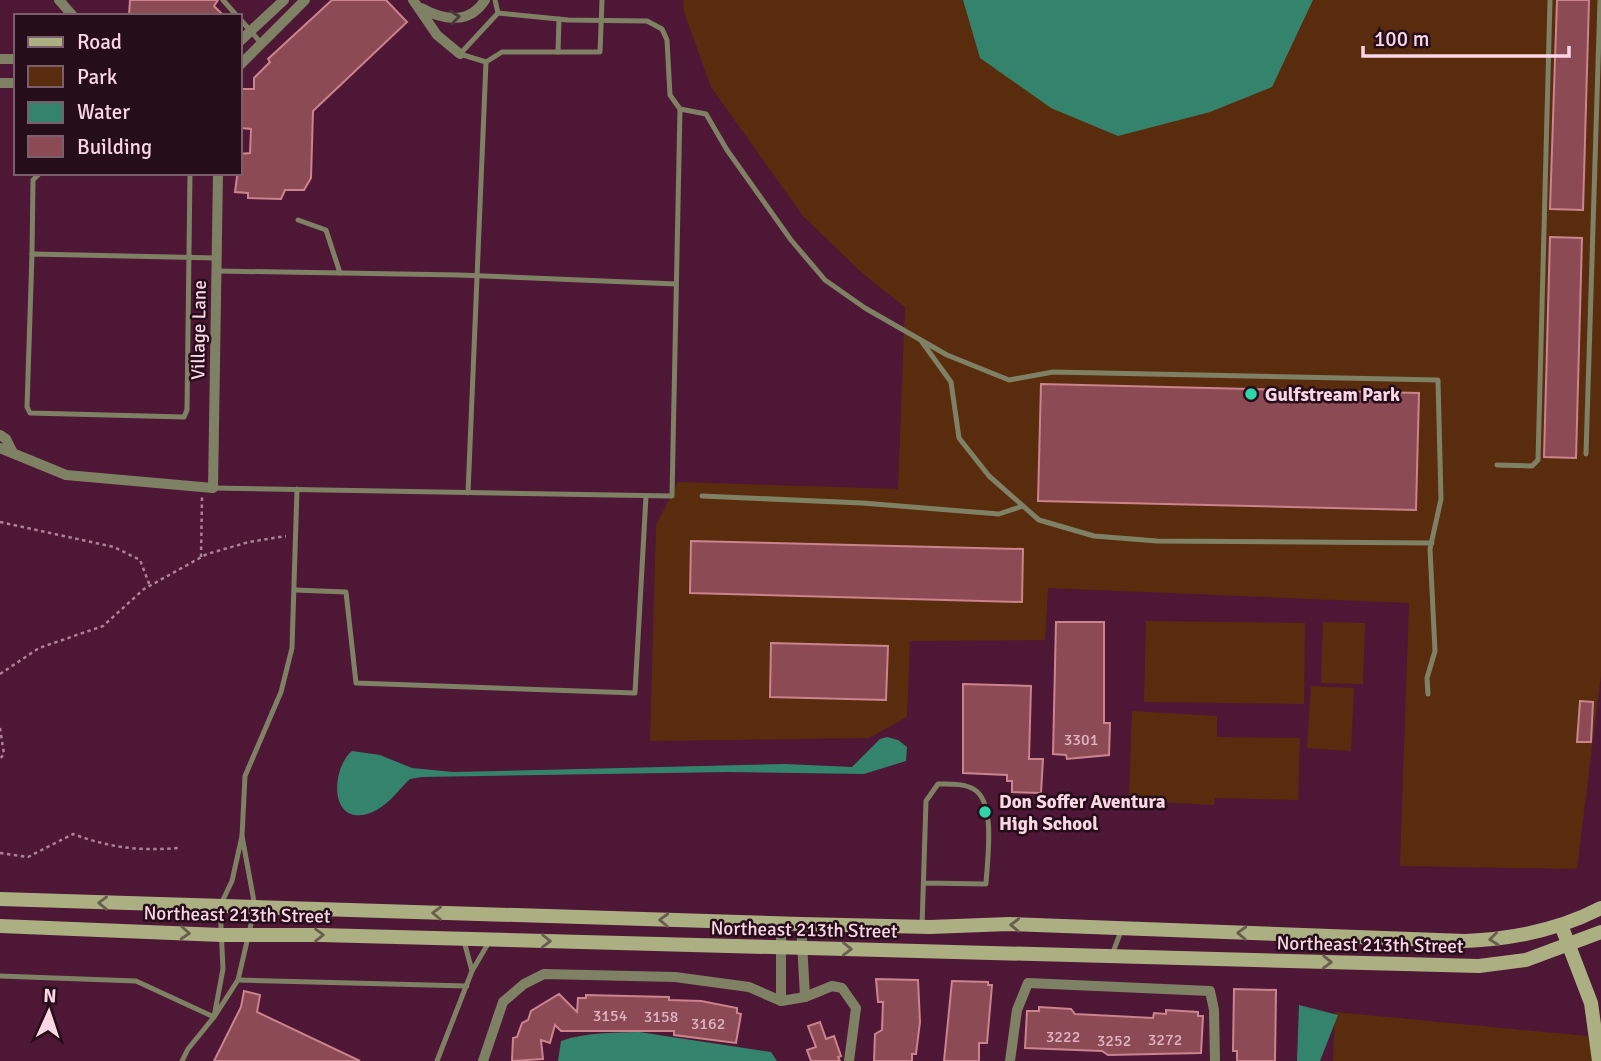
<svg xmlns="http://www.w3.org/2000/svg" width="1601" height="1061" viewBox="0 0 1601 1061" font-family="Signika,sans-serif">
  <rect width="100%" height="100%" fill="#4e1735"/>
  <g fill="#5a2c0e">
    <polygon points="683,0 1601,0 1601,675 1577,869 1400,866 1409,603 1048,588 1045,640 910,641 907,717 869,738 650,741 656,525 678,482 898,489 905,307 862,273 803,216 711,87 684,12"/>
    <polygon points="1146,621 1305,623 1304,704 1144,702"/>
    <polygon points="1323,622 1365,623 1363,684 1321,683"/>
    <polygon points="1311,686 1354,688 1351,751 1307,748"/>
    <polygon points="1132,711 1217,716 1217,737 1300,738 1298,800 1215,798 1214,805 1137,801 1129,795"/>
    <polygon points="1335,1012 1587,1036 1594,1061 1333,1061"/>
  </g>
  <g fill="#34846d">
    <polygon points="963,0 1313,0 1272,87 1210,112 1118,136 1051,108 980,58"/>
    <path d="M887,737L898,740L907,747L906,761L864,774L728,772L422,777L410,779C396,792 387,808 367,814C328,824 332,767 352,751L380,755L412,768L453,772L785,764L852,767L880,739Z"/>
    <polygon points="1299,1005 1338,1015 1320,1061 1297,1061"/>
    <path d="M639,1032L771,1052L777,1061H558L561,1041C586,1032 613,1033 639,1032Z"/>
  </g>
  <g fill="#8c4a55" stroke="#cb838d" stroke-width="2">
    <polygon points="130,0 218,0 214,6 224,16 129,16"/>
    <polygon points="332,0 386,0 407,22 313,111 311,178 304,190 285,190 281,199 248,198 248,193 235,192 240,154 250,153 251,129 241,128 242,89 254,89 254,78 270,62 268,59"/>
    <polygon points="1557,0 1589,0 1583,210 1550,209"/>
    <polygon points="1550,237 1582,238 1576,458 1544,457"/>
    <polygon points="1041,384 1419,393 1416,510 1038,501"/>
    <polygon points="691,541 1023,549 1022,602 690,593"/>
    <polygon points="1056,622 1104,622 1104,723 1110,723 1109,755 1067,759 1066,755 1053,754"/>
    <polygon points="771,643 888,646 886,700 770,697"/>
    <polygon points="963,684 1031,686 1029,759 1043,759 1041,793 1012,792 1012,781 1007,781 1007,775 963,773"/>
    <polygon points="1580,701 1593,702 1591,742 1577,742"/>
    <polygon points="876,979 918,980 920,1022 916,1054 912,1054 912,1061 874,1061 875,1034 882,1030 883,1002 878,1002"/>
    <polygon points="952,981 988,982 988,985 992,985 987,1043 979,1043 979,1061 944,1061"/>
    <polygon points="1234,989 1276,990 1275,1061 1237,1061 1237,1051 1233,1051"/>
    <polygon points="244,991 260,995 257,1012 360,1061 214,1061 241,1007"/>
    <polygon points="559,994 577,1012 578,998 586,998 586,995 669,997 669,1000 701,1001 737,1008 737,1013 741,1014 736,1043 674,1035 674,1031 561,1031 555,1025 550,1043 541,1040 543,1059 512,1061 513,1038 517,1037 522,1023 528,1020 531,1011"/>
    <polygon points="1039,1007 1071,1009 1075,1014 1153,1018 1154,1013 1166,1014 1166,1010 1198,1012 1198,1016 1203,1016 1201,1053 1108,1055 1102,1051 1025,1048 1027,1011 1039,1011"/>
    <polygon points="820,1022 826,1039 834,1036 841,1056 838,1057 840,1061 811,1061 807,1050 816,1047 808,1026"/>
  </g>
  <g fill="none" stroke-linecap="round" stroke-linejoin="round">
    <g stroke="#ac8095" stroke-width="2.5" stroke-dasharray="3.5 3.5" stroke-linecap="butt">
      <polyline points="0,522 114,547 140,560 150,586"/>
      <polyline points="201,557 202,497"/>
      <polyline points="0,674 39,648 103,626 144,589 207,554 249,542 286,536"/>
      <polyline points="0,728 4,754 0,759"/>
      <path d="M0,853L28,857L73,834C111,848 138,851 179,848"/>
    </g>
    <g stroke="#7f8165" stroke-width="5">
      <polyline points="223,0 237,16"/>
      <polyline points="240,19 261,43"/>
      <polyline points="558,52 559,19"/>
      <polyline points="486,62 502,52 600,52 602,0"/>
      <polyline points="680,109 706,114 727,150 791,240 825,280 865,308 947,355 1009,380 1053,372 1438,380 1441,499 1430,549 1435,651 1427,678 1428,694"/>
      <polyline points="190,173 187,410 184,417 30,413 27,407 32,254 217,258"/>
      <polyline points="298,220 326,230 340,273"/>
      <polyline points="32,254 33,180 40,173"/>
      <polyline points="217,271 459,275 676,284"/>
      <polyline points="922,342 951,382 959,438 989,476 1039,520 1094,536 1157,541 1432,543"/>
      <polyline points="1586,454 1600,0"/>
      <polyline points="1497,465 1532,466 1538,460 1550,0"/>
      <polyline points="213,488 672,496 680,109 670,95 667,40 662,29 647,21 568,20 498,13"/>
      <polyline points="468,493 486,62 460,54 498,13 495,0"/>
      <polyline points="702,496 862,503 999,514 1023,506"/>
      <polyline points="295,590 346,592 356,683 635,693 646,496"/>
      <polygon points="242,836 255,907 238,980 214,1017 223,969 220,906 232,881"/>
      <polyline points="242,836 245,776 281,692 292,648 297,489"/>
      <path d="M922,926L926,801L938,784C949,784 965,783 975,790C996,804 987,862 986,884L924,883"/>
      <polyline points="464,941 472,971"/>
      <polyline points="1112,955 1121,931"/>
      <polyline points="0,976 136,981 214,1017 188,1049 182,1061"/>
      <polyline points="238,980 467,986"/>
      <polyline points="437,1061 472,971 489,942"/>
    </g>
    <g stroke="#7f8165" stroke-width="10">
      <polyline points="59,0 73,16"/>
      <polyline points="413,0 437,35 460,54"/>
      <path d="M421,8C443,20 469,25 485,0"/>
      <polyline points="240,41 284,0"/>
      <polyline points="0,59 16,59"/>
      <polyline points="240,65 305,0"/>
      <polyline points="0,83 16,83"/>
      <polyline points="0,435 6,439 13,453"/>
      <polyline points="0,448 66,475 213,488 218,173"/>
      <polyline points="801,924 805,997"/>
      <polyline points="781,1001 781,923"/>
      <polyline points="483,1061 503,1002 524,984 544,974 675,977 749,987 781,1001 805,997 832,986 842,988 856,1008 849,1061"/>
      <polyline points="1010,1061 1017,1010 1028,983 1210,991 1214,1010 1215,1061"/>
    </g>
    <g stroke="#acaf82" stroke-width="14">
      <path d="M0,899L801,924L930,927L1009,924L1465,941C1512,939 1559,930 1601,908"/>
      <polyline points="1561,925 1591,1003 1599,1061"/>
      <polyline points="0,926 221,935 320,935 1479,966 1526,960 1601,932"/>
    </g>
  </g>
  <defs><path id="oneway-chevron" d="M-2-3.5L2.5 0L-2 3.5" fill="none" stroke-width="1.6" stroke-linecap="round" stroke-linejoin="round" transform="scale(1.75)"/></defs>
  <use stroke="#4a3b38" href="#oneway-chevron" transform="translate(455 17) rotate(-6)"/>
  <g stroke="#695e4e">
    <use href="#oneway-chevron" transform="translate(103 903) rotate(-179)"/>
    <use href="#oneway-chevron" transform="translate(437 913) rotate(-178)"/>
    <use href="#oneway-chevron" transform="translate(664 920) rotate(-178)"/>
    <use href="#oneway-chevron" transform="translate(1015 925) rotate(-179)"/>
    <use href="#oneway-chevron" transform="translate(185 933) rotate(3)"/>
    <use href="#oneway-chevron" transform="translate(1242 933) rotate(-178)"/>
    <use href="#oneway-chevron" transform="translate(319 935)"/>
    <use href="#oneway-chevron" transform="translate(1494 939) rotate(174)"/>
    <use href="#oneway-chevron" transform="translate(546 941) rotate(1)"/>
    <use href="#oneway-chevron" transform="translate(847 949) rotate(1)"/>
    <use href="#oneway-chevron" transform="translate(1327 962) rotate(1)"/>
  </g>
  <g fill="#2fd4aa" stroke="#260d1a" stroke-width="2.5">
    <circle cx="1251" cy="394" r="7"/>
    <circle cx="985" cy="812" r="7"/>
  </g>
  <g text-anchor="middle" stroke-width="5" stroke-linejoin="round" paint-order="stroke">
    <g font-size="16" fill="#dfb4c2">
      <text x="1081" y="745">3301</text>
      <text x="610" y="1021">3154</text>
      <text x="661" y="1022">3158</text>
      <text x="708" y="1029">3162</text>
      <text x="1063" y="1042">3222</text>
      <text x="1165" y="1045">3272</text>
      <text x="1114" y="1046">3252</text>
    </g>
    <g font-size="19" fill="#fbd7e6" stroke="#260d1a">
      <text transform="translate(198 330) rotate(-89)" y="7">Village Lane</text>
      <text transform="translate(237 914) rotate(1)" y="7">Northeast 213th Street</text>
      <text transform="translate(804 929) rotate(1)" y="7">Northeast 213th Street</text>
      <text transform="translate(1370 944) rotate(1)" y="7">Northeast 213th Street</text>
    </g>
    <g font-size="19" font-weight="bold" fill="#fbd7e6" stroke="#260d1a" text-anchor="start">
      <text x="1265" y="401">Gulfstream Park</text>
      <text x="999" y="808">Don Soffer Aventura<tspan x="999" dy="22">High School</tspan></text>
    </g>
  </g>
  <rect x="14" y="14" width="228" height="161" fill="#260d1a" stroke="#7b5e6c" stroke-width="2"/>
  <rect x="28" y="37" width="35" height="10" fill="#acaf82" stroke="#7b5e6c" stroke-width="2"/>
  <text x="77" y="49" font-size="21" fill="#fbd7e6">Road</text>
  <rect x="28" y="66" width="35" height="21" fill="#5a2c0e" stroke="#7b5e6c" stroke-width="2"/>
  <text x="77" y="84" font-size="21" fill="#fbd7e6">Park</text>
  <rect x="28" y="102" width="35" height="21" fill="#34846d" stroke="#7b5e6c" stroke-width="2"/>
  <text x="77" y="119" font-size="21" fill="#fbd7e6">Water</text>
  <rect x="28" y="136" width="35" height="21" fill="#8c4a55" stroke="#7b5e6c" stroke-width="2"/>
  <text x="77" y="154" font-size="21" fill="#fbd7e6">Building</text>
  <g transform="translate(49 1012) rotate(3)" stroke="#260d1a" stroke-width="5" paint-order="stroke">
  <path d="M0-5L12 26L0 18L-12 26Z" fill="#fbd7e6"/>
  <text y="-10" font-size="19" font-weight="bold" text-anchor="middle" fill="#fbd7e6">N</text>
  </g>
  <path d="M1363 46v10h206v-10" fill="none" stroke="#fbd7e6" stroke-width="3.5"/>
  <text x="1374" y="46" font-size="21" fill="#fbd7e6" stroke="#260d1a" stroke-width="5" paint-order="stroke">100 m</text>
</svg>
